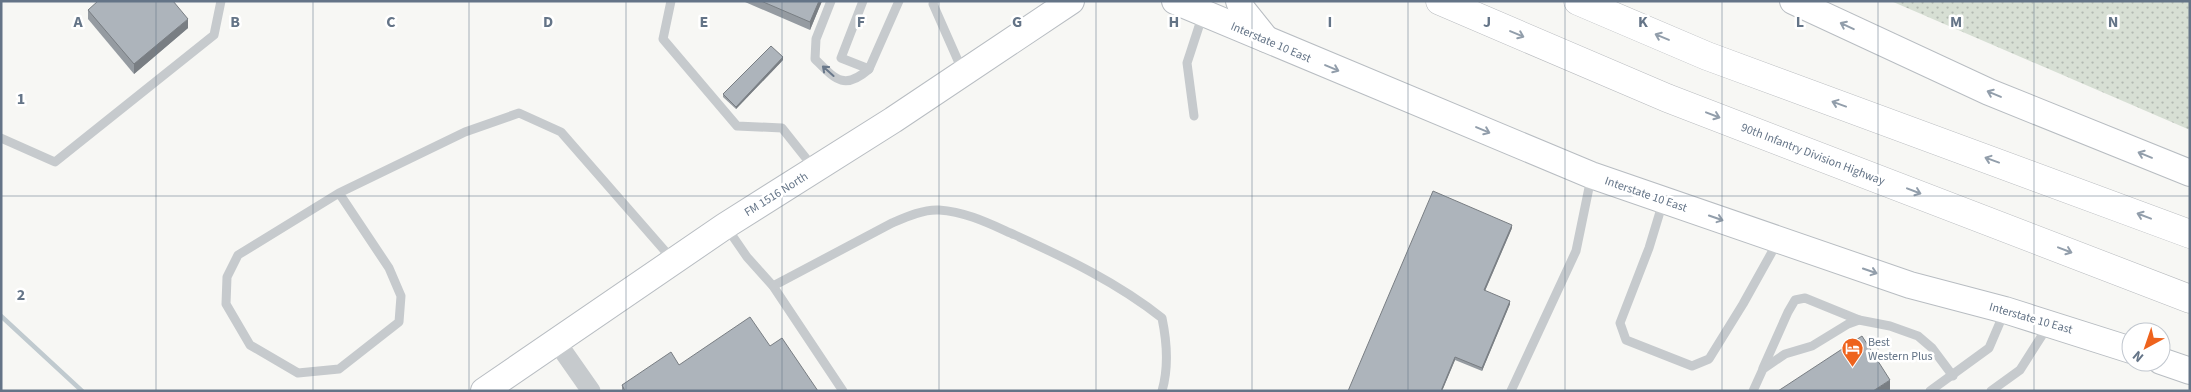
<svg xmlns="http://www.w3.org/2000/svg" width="2191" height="392" viewBox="0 0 2191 392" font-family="'Source Sans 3',sans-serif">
  <defs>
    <pattern id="grass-dots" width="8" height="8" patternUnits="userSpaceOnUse" patternTransform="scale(1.25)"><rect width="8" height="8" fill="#d7dfd4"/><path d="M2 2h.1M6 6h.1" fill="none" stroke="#b2b9b2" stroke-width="1.8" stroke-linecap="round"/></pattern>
  </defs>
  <rect width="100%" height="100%" fill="#f7f7f4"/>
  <polygon fill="url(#grass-dots)" points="1891,1 2190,1 2190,130"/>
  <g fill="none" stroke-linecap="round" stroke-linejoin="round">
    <polyline stroke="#c0cacf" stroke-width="4.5" points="1,316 82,391"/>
    <defs>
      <g id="secondary">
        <polyline points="1175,1 1591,175 1910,285 2005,310 2131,350"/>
        <polyline points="1239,1 1242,9 1266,39"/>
        <polyline points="1793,1 1989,92 2190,173"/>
        <polyline points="2161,361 2190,371"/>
        <polyline points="484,391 725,226 893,120 1071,1"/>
      </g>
      <g id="motorway">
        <polyline points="1440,1 1667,98 2190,299"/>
        <polyline points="1578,1 1707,56 2190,234"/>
      </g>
    </defs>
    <use href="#secondary" stroke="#b8bdc2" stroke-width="28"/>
    <use href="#motorway" stroke="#b8bbbf" stroke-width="29"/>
    <g stroke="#c6cacd" stroke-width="9">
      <polyline points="671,1 663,39 737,126 782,128 813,167"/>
      <path d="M831,1L816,39L815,59C835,79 844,91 869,69"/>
      <polyline points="863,1 841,58 869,69 899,1"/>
      <polyline points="934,1 933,4 963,72"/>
      <polyline points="1194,116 1187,63 1203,14"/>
      <polyline points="1,138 55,162 214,35 221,1"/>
      <polyline points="339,193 389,268 401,296 399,322 339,369 298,373 250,345 226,304 227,277 238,255 339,193 465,132 519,113 561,132 672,259"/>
      <polyline points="1663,202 1649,248 1620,323 1626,340 1692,366 1709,359 1743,304 1777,243"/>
      <polyline points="727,228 747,257 773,286 843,391"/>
      <path d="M773,286L892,223C906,217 924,209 939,210C967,212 990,224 1015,235C1066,258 1118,283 1162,318C1167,342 1169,367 1162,391"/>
      <polyline points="1763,368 1788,312 1795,300 1805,298 1859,320"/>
      <polyline points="1511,391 1576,251 1591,178"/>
      <polyline points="1753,391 1763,369 1785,354 1812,346 1848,324 1859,320 1890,326 1918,336 1932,348 1953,376"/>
      <polyline points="1930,391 1989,348 2004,313"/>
      <polyline points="1991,391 2020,370 2048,326"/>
    </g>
    <polyline stroke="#c6cacd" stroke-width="19" points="556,341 591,391"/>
    <use href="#secondary" stroke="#fff" stroke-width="26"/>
    <use href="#motorway" stroke="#fff" stroke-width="28"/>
  </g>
  <g fill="#959ba1">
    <polygon points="745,1 822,1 810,30 745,2"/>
    <polygon points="88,10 188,28 134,74 88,19"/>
    <polygon points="783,60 736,109 723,97 723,94"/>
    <polygon points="1512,228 1485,291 1510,304 1482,371 1455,360 1442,391 1348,391"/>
    <polygon points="770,346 818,391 622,391 622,385 679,365"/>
  </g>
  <g fill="#797e83">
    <polygon points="819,1 822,1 810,30 810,22"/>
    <polygon points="188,19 188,28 134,74 134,64"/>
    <polygon points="783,57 783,60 736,109 736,107"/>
    <polygon points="1512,225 1512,228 1484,293 1484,290"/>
    <polygon points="1510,301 1510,304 1482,371 1482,368"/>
    <polygon points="1455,357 1455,360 1442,391 1441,391"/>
    <polygon points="1890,380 1890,390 1888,391 1873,391"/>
  </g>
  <g fill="#adb4bb" stroke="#797e83">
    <polygon points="98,1 173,1 188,19 134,64 88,10"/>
    <polygon points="761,1 819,1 810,22"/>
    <polygon points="771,46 783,57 736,107 723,94"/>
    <polygon points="1433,191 1512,225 1484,290 1510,301 1482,368 1455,357 1441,391 1348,391"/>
    <polygon points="750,317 770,346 782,338 818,391 625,391 622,385 671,352 679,365"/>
    <polygon points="1862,336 1890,380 1873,391 1778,391"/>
  </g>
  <defs><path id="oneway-shaft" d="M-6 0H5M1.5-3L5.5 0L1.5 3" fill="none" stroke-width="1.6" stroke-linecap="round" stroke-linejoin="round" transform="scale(1.25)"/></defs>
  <g stroke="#929eab">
    <use href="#oneway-shaft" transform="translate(1847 26) rotate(-155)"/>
    <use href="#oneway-shaft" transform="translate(1517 34) rotate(23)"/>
    <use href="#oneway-shaft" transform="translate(1662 37) rotate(-157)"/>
    <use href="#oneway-shaft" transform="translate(1332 68) rotate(23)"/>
    <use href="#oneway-shaft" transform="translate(1994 94) rotate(-157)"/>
    <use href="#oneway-shaft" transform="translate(1839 104) rotate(-160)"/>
    <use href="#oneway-shaft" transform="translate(1713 115) rotate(21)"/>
    <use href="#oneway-shaft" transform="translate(1483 130) rotate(23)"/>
    <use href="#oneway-shaft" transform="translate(2145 155) rotate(-158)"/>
    <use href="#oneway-shaft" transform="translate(1992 160) rotate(-160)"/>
    <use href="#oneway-shaft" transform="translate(1914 191) rotate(21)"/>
    <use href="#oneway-shaft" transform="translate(2144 216) rotate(-159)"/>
    <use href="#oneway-shaft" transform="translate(1716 218) rotate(19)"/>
    <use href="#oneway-shaft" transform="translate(2065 250) rotate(21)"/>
    <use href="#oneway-shaft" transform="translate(1870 271) rotate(19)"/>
  </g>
  <use stroke="#69788a" href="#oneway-shaft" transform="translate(828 71) rotate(-138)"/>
  <path fill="none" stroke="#647487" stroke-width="1" stroke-opacity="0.55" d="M156,1V391M313,1V391M469,1V391M626,1V391M782,1V391M939,1V391M1096,1V391M1252,1V391M1408,1V391M1565,1V391M1722,1V391M1878,1V391M2034,1V391M1,196H2190"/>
  <defs>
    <symbol id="hotel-pin" viewBox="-11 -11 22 30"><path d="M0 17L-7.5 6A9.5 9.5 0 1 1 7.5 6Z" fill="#ee631d" stroke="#fff"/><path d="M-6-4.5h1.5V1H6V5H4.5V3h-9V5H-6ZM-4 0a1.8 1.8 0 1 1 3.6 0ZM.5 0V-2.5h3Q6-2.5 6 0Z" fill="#fff"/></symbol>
  </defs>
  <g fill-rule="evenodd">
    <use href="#hotel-pin" x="1840" y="336" width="25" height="34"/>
  </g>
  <g text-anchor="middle" stroke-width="5" stroke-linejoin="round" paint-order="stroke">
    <g font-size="12" fill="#647487" stroke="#fff">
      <text transform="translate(1271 42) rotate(23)" y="4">Interstate 10 East</text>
      <text transform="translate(1813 154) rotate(21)" y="4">90th Infantry Division Highway</text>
      <text transform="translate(776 194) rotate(-32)" y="4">FM 1516 North</text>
      <text transform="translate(1646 194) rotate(19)" y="4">Interstate 10 East</text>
      <text transform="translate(2031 318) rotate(16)" y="4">Interstate 10 East</text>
    </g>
    <g font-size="12" fill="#647487" stroke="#fff" text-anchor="start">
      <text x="1868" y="346">Best<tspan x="1868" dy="14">Western Plus</tspan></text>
    </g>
  </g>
  <g font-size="16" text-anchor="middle" font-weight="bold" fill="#647487" stroke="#fff" stroke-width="5" stroke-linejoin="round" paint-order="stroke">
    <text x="78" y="27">A</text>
    <text x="235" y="27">B</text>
    <text x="391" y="27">C</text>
    <text x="548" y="27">D</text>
    <text x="704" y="27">E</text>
    <text x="861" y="27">F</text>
    <text x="1017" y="27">G</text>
    <text x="1174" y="27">H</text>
    <text x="1330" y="27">I</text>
    <text x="1487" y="27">J</text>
    <text x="1643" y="27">K</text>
    <text x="1800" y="27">L</text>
    <text x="1956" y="27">M</text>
    <text x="2113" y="27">N</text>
    <text x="21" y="104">1</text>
    <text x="21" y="300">2</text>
  </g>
  <rect width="2191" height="392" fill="none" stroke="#647487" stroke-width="5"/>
  <g transform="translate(2146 347) rotate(220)"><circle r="24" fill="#ffffff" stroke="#c1c7cf"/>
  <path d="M0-4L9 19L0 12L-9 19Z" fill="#ee631d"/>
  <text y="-8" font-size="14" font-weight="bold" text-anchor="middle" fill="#647487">N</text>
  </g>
</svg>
